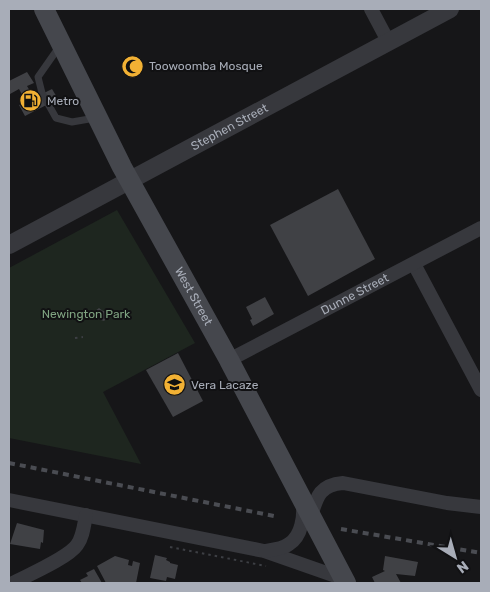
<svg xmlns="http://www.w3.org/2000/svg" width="490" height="592" viewBox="0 0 490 592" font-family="Rubik,sans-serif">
  <rect width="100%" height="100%" fill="#161618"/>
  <polygon fill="#1e261f" points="117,210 195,343 103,392 141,464 9,438 9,268"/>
  <g fill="#404145">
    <polygon points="27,72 34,83 27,86 34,98 52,89 58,99 25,116 19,105 26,102 19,89 10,94 9,91 9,81"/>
    <polygon points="338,189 375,259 308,296 270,225"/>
    <polygon points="265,297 274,314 253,326 250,320 252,319 246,307"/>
    <polygon points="99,308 103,311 106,311 108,314 108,317 104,321 101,320 95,311"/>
    <polygon points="178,353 203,401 173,417 146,370"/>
    <polygon points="17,523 44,530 43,543 41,542 40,549 10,544"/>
    <polygon points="155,555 167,558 166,560 170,562 170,563 178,565 175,579 167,577 166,581 150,578"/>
    <polygon points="115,556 129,560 128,565 132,566 133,561 140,563 136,583 106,583 97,566"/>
    <polygon points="385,556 418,562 415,576 396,574 401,583 375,583 372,577 385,571 383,570"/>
    <polygon points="94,569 102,583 82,583 80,580 88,576 86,573"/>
  </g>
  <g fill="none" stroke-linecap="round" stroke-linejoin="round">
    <g stroke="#3d3f44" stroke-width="2" stroke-dasharray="2.5 4" stroke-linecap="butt">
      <polyline points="75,338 83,337"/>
      <polyline points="170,547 266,566"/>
    </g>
    <polyline stroke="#37383d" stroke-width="7" points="59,47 38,77 42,93 56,118 72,122 95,118"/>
    <g stroke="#37383d" stroke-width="14">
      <polyline points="371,9 388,41"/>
      <polyline points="414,264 481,390"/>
      <path id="s1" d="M229,360L481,228"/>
      <polyline points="9,500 264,551 344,579"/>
      <path d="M311,516C317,496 320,485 343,483L447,503L481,507"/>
      <path d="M265,551C272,550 283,549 289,544C302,536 304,516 303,503"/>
      <path d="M13,583C28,575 68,558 77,545C83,537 84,525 86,515"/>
    </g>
    <path stroke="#37383d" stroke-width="18" id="s2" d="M9,245L450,9"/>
    <path stroke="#45474d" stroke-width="20" id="s3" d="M44,9L122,167L229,360L346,583"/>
    <g stroke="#4a4c52" stroke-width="4" stroke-dasharray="6 5" stroke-linecap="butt">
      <polyline points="9,463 274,516"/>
      <polyline points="341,529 481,553"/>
    </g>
  </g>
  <defs>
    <symbol id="mosque-disc" viewBox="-11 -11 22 22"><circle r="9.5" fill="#f2b134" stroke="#111113"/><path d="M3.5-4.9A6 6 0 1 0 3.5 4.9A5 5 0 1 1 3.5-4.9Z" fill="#111"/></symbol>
    <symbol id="fuel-disc" viewBox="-11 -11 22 22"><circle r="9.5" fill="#f2b134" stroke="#111113"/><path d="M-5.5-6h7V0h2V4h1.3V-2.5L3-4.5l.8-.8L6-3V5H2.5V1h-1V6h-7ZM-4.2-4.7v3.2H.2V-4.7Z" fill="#111"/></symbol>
    <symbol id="school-disc" viewBox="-11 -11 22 22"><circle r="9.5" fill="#f2b134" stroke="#111113"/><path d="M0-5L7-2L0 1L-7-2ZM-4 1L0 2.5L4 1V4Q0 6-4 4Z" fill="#111"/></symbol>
  </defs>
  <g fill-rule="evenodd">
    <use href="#mosque-disc" x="120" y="54" width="25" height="25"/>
    <use href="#fuel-disc" x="18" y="88" width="25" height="25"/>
    <use href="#school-disc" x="162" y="372" width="25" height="25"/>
  </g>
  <g text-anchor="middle" stroke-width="4" stroke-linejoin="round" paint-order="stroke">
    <g font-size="12" fill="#a8adb8" stroke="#111113" text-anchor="start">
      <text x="149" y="70">Toowoomba Mosque</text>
      <text x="47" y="105">Metro</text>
      <text x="191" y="389">Vera Lacaze</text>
    </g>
    <g font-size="12" fill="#a8adb8" stroke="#111113">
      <text dy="4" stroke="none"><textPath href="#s2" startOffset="250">Stephen Street</textPath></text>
      <text dy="4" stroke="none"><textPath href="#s1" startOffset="142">Dunne Street</textPath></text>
      <text dy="4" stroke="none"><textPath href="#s3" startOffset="324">West Street</textPath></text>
    </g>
    <g font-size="12" fill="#7fa381" stroke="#111113">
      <text x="86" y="318">Newington Park</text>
    </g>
  </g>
  <rect width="490" height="592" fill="none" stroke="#a8adb8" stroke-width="20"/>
  <g transform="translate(455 557) rotate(143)" stroke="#111113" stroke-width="4" paint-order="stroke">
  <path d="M0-4L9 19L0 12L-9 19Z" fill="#a8adb8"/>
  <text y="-8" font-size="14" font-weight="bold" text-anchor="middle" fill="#a8adb8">N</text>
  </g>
</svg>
